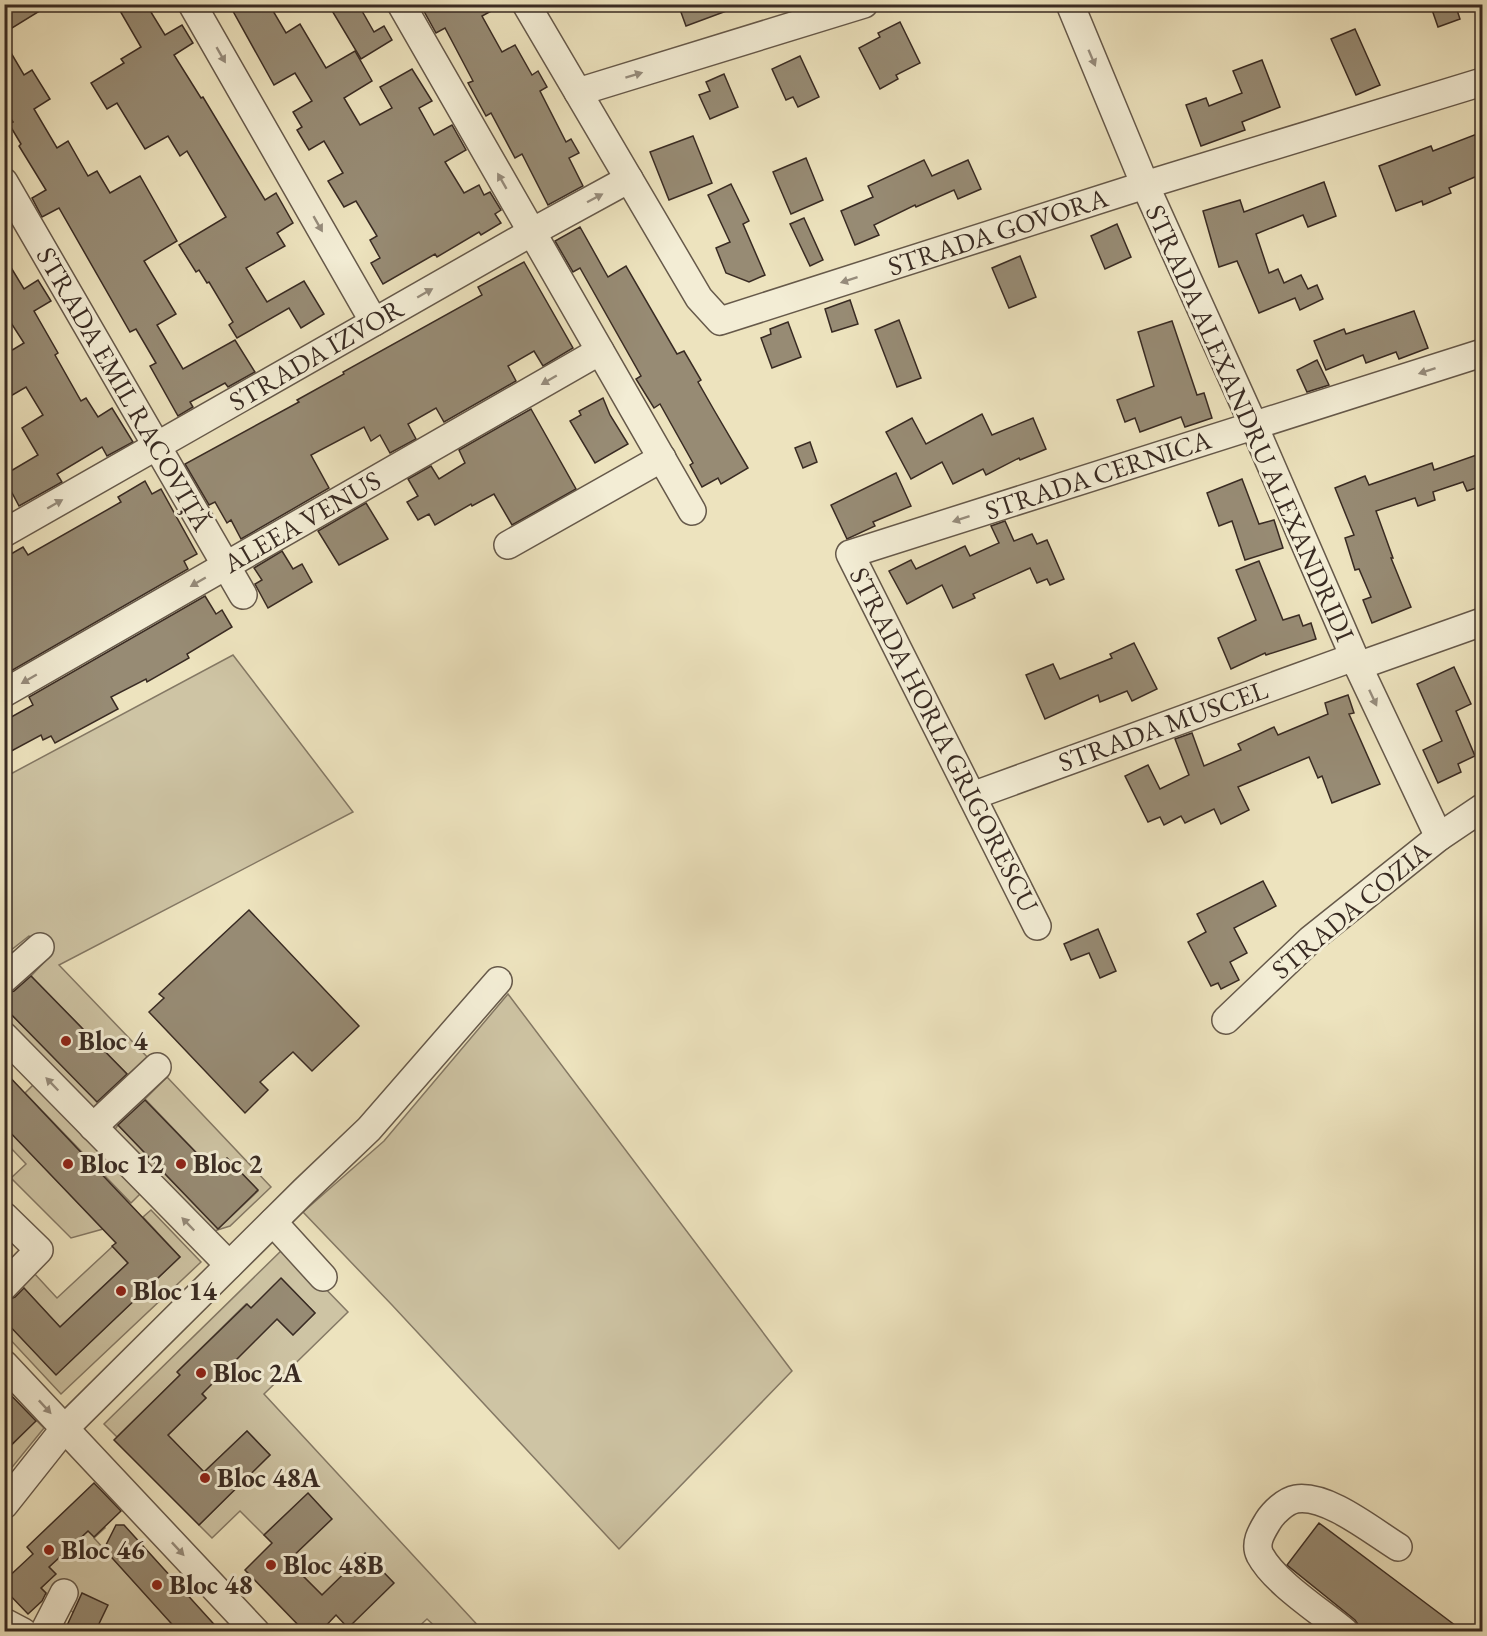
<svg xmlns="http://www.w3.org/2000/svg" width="1487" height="1636" viewBox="0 0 1487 1636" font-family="'EB Garamond',serif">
  <rect width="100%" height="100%" fill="#ede3be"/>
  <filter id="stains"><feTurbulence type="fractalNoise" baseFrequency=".00333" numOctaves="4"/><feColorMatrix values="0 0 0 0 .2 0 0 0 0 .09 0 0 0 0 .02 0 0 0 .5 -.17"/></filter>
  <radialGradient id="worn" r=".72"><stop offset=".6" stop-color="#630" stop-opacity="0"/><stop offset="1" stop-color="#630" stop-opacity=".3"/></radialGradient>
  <g fill="#cec4a4" stroke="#847864" stroke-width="1.5">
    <polygon points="233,655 353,812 59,965 152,1062 94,1117 5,1022 4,1007 99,1103 128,1075 31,976 49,957 29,936 6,954 5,952 5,777"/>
    <polygon points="508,994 792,1371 619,1549 392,1305 303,1212 384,1141"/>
    <polygon points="167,1077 271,1187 230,1226 208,1233 113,1132 118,1125 218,1229 258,1191 227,1158 214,1171 145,1099"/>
    <polygon points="34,1084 140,1194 131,1203 25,1093"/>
    <polygon points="5,1126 103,1229 71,1238 11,1178 26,1164 10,1147 5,1152"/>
    <polygon points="151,1210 201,1262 61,1394 5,1334 5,1320 56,1374 180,1257 143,1217"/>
    <polygon points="113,1246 128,1263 60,1327 20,1284 33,1272 57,1298"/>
    <polygon points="285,1247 348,1312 264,1394 483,1631 440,1631 427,1619 414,1631 352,1631 348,1628 365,1554 322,1595 288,1561 331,1519 308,1494 264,1535 240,1511 212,1538 199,1525 270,1455 247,1431 204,1472 173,1441 156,1447 206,1398 202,1393 277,1319 293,1335 315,1313 282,1279 251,1308 246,1304 178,1371 180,1375 117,1437 104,1424"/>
    <polygon points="36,1420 44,1428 5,1476 5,1452"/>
    <polygon points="99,1521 105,1528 94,1538 179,1631 95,1631 73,1612 48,1596 41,1588 55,1574 49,1567"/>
  </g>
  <g fill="#978b74" stroke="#392b23" stroke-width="1.5">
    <polygon points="4,4 51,4 4,33"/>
    <polygon points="116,4 146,4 165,35 182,25 193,43 174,55 201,98 203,97 265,200 276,193 293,223 277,233 285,246 246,268 267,302 304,281 324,314 301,328 289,308 237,338 229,325 233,322 209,282 207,283 199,270 196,272 179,245 226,217 187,151 180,156 168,136 145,149 117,103 107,109 91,83 124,63 121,59 141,47"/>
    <polygon points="229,4 269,4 286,33 300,24 326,68 355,51 372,81 344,98 360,125 392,108 380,87 412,69 432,101 419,108 434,135 452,125 466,150 445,162 464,193 479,185 484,195 490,192 501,210 495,214 501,223 481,235 479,232 437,257 435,254 383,284 371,263 380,258 370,240 377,236 356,201 344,207 328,181 343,173 324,141 309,150 297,130 302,127 293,112 312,101 295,73 274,85"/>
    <polygon points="328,4 358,4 374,32 384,26 392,40 361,59"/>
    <polygon points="420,4 504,4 482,16 502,52 515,45 532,75 538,71 547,87 540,91 566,142 571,139 579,153 569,158 583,186 548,205 522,154 515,158 491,113 486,116 468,83 473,81 445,28 436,33"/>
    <polygon points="678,4 740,4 740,6 686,26"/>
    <polygon points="1430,4 1455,4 1460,19 1438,27"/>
    <polygon points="900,22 920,63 896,75 898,79 880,89 859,48 880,37 878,33"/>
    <polygon points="1355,29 1380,85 1356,95 1331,39"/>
    <polygon points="4,41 24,75 32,70 50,99 34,109 57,148 68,141 88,176 97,171 110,193 140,176 177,241 144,261 176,314 157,325 183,369 235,340 255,372 228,387 225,383 190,402 193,407 178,416 150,366 156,363 136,329 130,332 59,208 42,217 32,198 46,190 19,146 21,144 9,124 13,122 4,108"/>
    <polygon points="800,56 819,97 798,107 793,97 786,100 772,69"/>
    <polygon points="1262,60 1280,107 1242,122 1245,130 1201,146 1186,105 1206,98 1209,106 1242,93 1233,71"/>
    <polygon points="724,74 738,107 710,119 699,95 710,91 706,82"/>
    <polygon points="1482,132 1482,174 1449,188 1451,193 1423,205 1422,201 1396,211 1379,166 1431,146 1433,151"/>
    <polygon points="693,136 712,183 669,200 650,152"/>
    <polygon points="806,158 823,200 791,214 773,172"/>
    <polygon points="924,160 932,176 968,160 981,189 958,199 954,190 916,207 915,205 874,225 879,235 855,245 841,211 873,197 868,186"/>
    <polygon points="1324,182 1336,216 1308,227 1303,215 1256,234 1269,273 1278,269 1284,283 1301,275 1308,289 1317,285 1323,299 1300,310 1295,298 1259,313 1237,261 1219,267 1203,211 1240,200 1244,212"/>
    <polygon points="731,184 749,221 743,224 765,275 749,282 726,273 716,248 730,242 708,195"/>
    <polygon points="804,218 823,260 810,266 790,224"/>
    <polygon points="1117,224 1131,257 1105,269 1091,236"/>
    <polygon points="580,227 608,277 626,266 677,354 684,351 701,380 698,382 714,410 748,468 721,484 718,478 702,487 690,465 693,463 660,404 654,408 636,379 641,376 580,268 573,272 555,241"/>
    <polygon points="4,256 24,289 38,280 51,301 34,311 58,353 55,355 81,401 86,398 98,417 112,408 133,442 107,456 102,447 57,474 62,482 19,506 11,491 4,495 4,475 38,455 22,428 43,415 26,387 4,400 4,355 24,343 4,312"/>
    <polygon points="1020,256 1036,297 1009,308 992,268"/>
    <polygon points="524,262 573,348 543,366 534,351 508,366 516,381 444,422 436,408 408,424 416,439 390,453 380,435 371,441 364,427 311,455 329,488 241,539 231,520 227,523 215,502 209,505 185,464 299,402 297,400 344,374 343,372 482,295 478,287"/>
    <polygon points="850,300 858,324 832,332 825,309"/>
    <polygon points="1414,311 1428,348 1399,359 1396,352 1366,363 1363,355 1326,370 1314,341 1344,329 1346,334"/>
    <polygon points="899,320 921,378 897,387 875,330"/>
    <polygon points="1172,321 1197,395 1204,393 1212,418 1185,427 1181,417 1140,432 1135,418 1125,422 1117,400 1154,386 1138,332"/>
    <polygon points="788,322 801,357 772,368 761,338 771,334 770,329"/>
    <polygon points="1317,360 1329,385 1307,392 1297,370"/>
    <polygon points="603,398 610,415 628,444 595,463 570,421 581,415 579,411"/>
    <polygon points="531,409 576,489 512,525 494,494 472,506 471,504 435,525 429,514 418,520 407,502 418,496 408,479 431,466 439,479 465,463 459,450"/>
    <polygon points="982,414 992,435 1033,418 1046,449 1020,460 1019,458 986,475 983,469 953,484 942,462 911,479 886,432 912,418 926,444"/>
    <polygon points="810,442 817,462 803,468 795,448"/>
    <polygon points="1482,453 1482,486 1467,491 1463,482 1433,492 1435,500 1418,506 1415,498 1376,511 1393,558 1391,558 1411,607 1372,623 1363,600 1371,597 1359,569 1355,570 1345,538 1354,535 1335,488 1365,476 1369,485 1432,463 1434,470"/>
    <polygon points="896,473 911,506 873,522 875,526 847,539 831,505"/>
    <polygon points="1242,479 1259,524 1274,520 1283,548 1245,560 1232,521 1219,526 1207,493"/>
    <polygon points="145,481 152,494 161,489 197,554 184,561 188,569 4,675 4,558 23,547 28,555 121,502 118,497"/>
    <polygon points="366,503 388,539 339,565 318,531"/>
    <polygon points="1005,521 1014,541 1032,534 1037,544 1047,540 1064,579 1050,585 1047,579 1037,583 1030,568 973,594 975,598 953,608 942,585 907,604 889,571 911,560 916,569 965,546 970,556 999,543 991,526"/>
    <polygon points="282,551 293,569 302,564 312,582 268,608 255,584 262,580 254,568"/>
    <polygon points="1259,561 1283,620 1299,615 1303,626 1311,623 1316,639 1266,655 1265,653 1231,669 1218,638 1256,620 1236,570"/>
    <polygon points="205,596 216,614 222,610 232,627 187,654 189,658 147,682 146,679 111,697 118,709 55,743 51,736 43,740 41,735 4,755 4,721 33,705 29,697"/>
    <polygon points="1134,643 1157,689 1132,701 1127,691 1100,702 1098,695 1045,719 1026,675 1053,664 1060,679 1112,658 1110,654"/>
    <polygon points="1454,667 1471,704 1456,711 1475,756 1458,764 1461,772 1438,783 1423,750 1442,741 1417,684"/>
    <polygon points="1348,695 1354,713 1349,714 1380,784 1332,803 1322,776 1318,778 1309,757 1238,787 1249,810 1221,824 1214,809 1185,823 1181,816 1164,825 1160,817 1148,822 1125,776 1148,765 1160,789 1189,775 1175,739 1192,733 1204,766 1241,750 1238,744 1274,727 1278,735 1328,714 1325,703"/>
    <polygon points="1263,881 1276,906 1234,928 1247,953 1230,962 1239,980 1221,989 1218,983 1211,986 1188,942 1206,932 1197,914"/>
    <polygon points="249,910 359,1026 312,1071 293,1052 260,1082 268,1090 245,1113 149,1012 164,998 159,994"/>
    <polygon points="1098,929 1116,971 1100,978 1089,953 1071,960 1064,944"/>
    <polygon points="31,976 127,1074 97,1102 4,1007 4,994 14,991"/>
    <polygon points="4,1071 180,1257 56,1375 4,1320 4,1301 15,1297 24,1288 60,1327 128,1263 112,1246 116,1243 4,1126"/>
    <polygon points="145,1100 214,1171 227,1158 258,1190 218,1229 118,1125"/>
    <polygon points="281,1278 315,1313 293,1335 277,1319 202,1394 206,1398 168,1435 204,1472 247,1431 270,1455 199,1525 114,1440 180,1375 177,1372 247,1304 251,1308"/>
    <polygon points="4,1388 36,1421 4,1452"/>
    <polygon points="94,1483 121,1511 94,1537 88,1531 49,1567 56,1574 41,1588 46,1593 42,1601 28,1614 4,1589 4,1581 33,1554 27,1547"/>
    <polygon points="308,1493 332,1519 288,1561 322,1595 365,1553 394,1583 348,1628 336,1615 320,1632 305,1632 245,1570 272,1543 264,1535"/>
    <polygon points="1319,1523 1411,1592 1464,1632 1363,1632 1355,1620 1287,1565"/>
    <polygon points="116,1525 124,1525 221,1632 179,1632 104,1549"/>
    <polygon points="82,1593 108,1605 95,1632 64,1632"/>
  </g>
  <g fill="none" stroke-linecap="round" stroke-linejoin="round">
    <defs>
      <g id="minor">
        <polyline points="192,4 374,322"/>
        <polyline points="401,4 692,511"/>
        <polyline points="526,4 699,298 720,321 1145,185 1482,82"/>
        <polyline points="1070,4 1145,185 1254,426 1358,666 1439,837"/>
        <polyline points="578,92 864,4"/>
        <polyline points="4,182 243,595"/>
        <polyline points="4,533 532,232 629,179"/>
        <polyline points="508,545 662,458"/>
        <polyline points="1358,666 1482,622"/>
        <polyline points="4,693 600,351"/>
        <polyline points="972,796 1354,657"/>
        <polyline points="1037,926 850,554 1482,353"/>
        <polyline points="4,979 40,947"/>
        <polyline points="1226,1020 1310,940 1439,837 1482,808"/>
        <polyline points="4,1036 229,1265"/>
        <polyline points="93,1127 157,1067"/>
        <polyline points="4,1216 39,1250 4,1286"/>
        <polyline points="273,1222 323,1277"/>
        <polyline points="4,1364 256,1632"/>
        <polyline points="4,1505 65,1428 305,1190 369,1129 498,981"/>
        <polyline points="4,1622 23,1632"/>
        <polyline points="44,1632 64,1593"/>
        <path d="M1345,1632C1320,1611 1275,1583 1260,1555C1254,1543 1262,1531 1268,1521C1273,1513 1285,1501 1296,1499C1327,1494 1372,1531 1398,1547"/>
      </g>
    </defs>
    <use href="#minor" stroke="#66594a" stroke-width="30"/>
    <use href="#minor" stroke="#f3edd5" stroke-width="27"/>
  </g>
  <defs><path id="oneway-solid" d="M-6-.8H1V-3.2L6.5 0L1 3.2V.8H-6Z" transform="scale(1.5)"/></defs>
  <g fill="#968c7c">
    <use href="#oneway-solid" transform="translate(221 55) rotate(60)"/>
    <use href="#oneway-solid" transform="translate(1092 58) rotate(67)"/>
    <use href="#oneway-solid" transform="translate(634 75) rotate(-17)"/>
    <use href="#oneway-solid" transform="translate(502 181) rotate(-120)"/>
    <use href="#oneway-solid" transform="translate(595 198) rotate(-28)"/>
    <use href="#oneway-solid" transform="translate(318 224) rotate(60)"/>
    <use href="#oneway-solid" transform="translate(849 280) rotate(162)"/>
    <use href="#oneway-solid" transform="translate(425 293) rotate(-30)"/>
    <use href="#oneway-solid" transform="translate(1427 371) rotate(162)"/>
    <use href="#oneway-solid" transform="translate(549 380) rotate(150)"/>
    <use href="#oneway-solid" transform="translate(55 504) rotate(-30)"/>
    <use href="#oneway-solid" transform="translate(961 519) rotate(162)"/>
    <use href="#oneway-solid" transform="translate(198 582) rotate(150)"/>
    <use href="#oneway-solid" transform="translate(29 679) rotate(150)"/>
    <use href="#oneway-solid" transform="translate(1373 698) rotate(65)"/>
    <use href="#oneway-solid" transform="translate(52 1084) rotate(-134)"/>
    <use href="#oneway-solid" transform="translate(188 1224) rotate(-134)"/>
    <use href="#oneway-solid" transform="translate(45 1407) rotate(47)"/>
    <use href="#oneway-solid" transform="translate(178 1549) rotate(47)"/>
  </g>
  <g fill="#8f2418" stroke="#f3edd5" stroke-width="2">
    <circle cx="66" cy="1041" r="6"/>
    <circle cx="68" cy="1164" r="6"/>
    <circle cx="181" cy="1164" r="6"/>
    <circle cx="121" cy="1291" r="6"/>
    <circle cx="201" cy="1373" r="6"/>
    <circle cx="205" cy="1478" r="6"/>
    <circle cx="49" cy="1550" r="6"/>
    <circle cx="271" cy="1565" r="6"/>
    <circle cx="157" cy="1585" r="6"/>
  </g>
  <g text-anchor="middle" stroke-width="6" stroke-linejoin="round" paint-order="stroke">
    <g font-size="27" fill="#392b23" stroke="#f3edd5">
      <text transform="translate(998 232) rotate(-18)" y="9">STRADA GOVORA</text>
      <text transform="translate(316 355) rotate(-30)" y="9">STRADA IZVOR</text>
      <text transform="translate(124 389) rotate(60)" y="9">STRADA EMIL RACOVIȚĂ</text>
      <text transform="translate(1250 423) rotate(66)" y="9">STRADA ALEXANDRU ALEXANDRIDI</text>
      <text transform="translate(1098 475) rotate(-18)" y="9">STRADA CERNICA</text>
      <text transform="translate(302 522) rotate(-30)" y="9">ALEEA VENUS</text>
      <text transform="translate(1163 726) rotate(-20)" y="9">STRADA MUSCEL</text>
      <text transform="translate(944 740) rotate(63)" y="9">STRADA HORIA GRIGORESCU</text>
      <text transform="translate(1351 910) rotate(-40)" y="9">STRADA COZIA</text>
    </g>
    <g font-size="27" font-weight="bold" fill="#392b23" stroke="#f3edd5" text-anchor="start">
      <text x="78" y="1050">Bloc 4</text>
      <text x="80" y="1173">Bloc 12</text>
      <text x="193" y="1173">Bloc 2</text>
      <text x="133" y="1300">Bloc 14</text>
      <text x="213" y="1382">Bloc 2A</text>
      <text x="217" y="1487">Bloc 48A</text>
      <text x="61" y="1559">Bloc 46</text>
      <text x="283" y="1574">Bloc 48B</text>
      <text x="169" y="1594">Bloc 48</text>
    </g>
  </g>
  <rect width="1487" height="1636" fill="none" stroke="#ede3be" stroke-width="24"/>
  <rect x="6" y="6" width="1475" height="1624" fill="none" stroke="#392b23" stroke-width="3"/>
  <rect x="12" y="12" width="1463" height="1612" fill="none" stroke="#392b23" stroke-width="1.5"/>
  <rect width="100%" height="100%" filter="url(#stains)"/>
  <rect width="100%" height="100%" fill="url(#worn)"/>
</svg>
